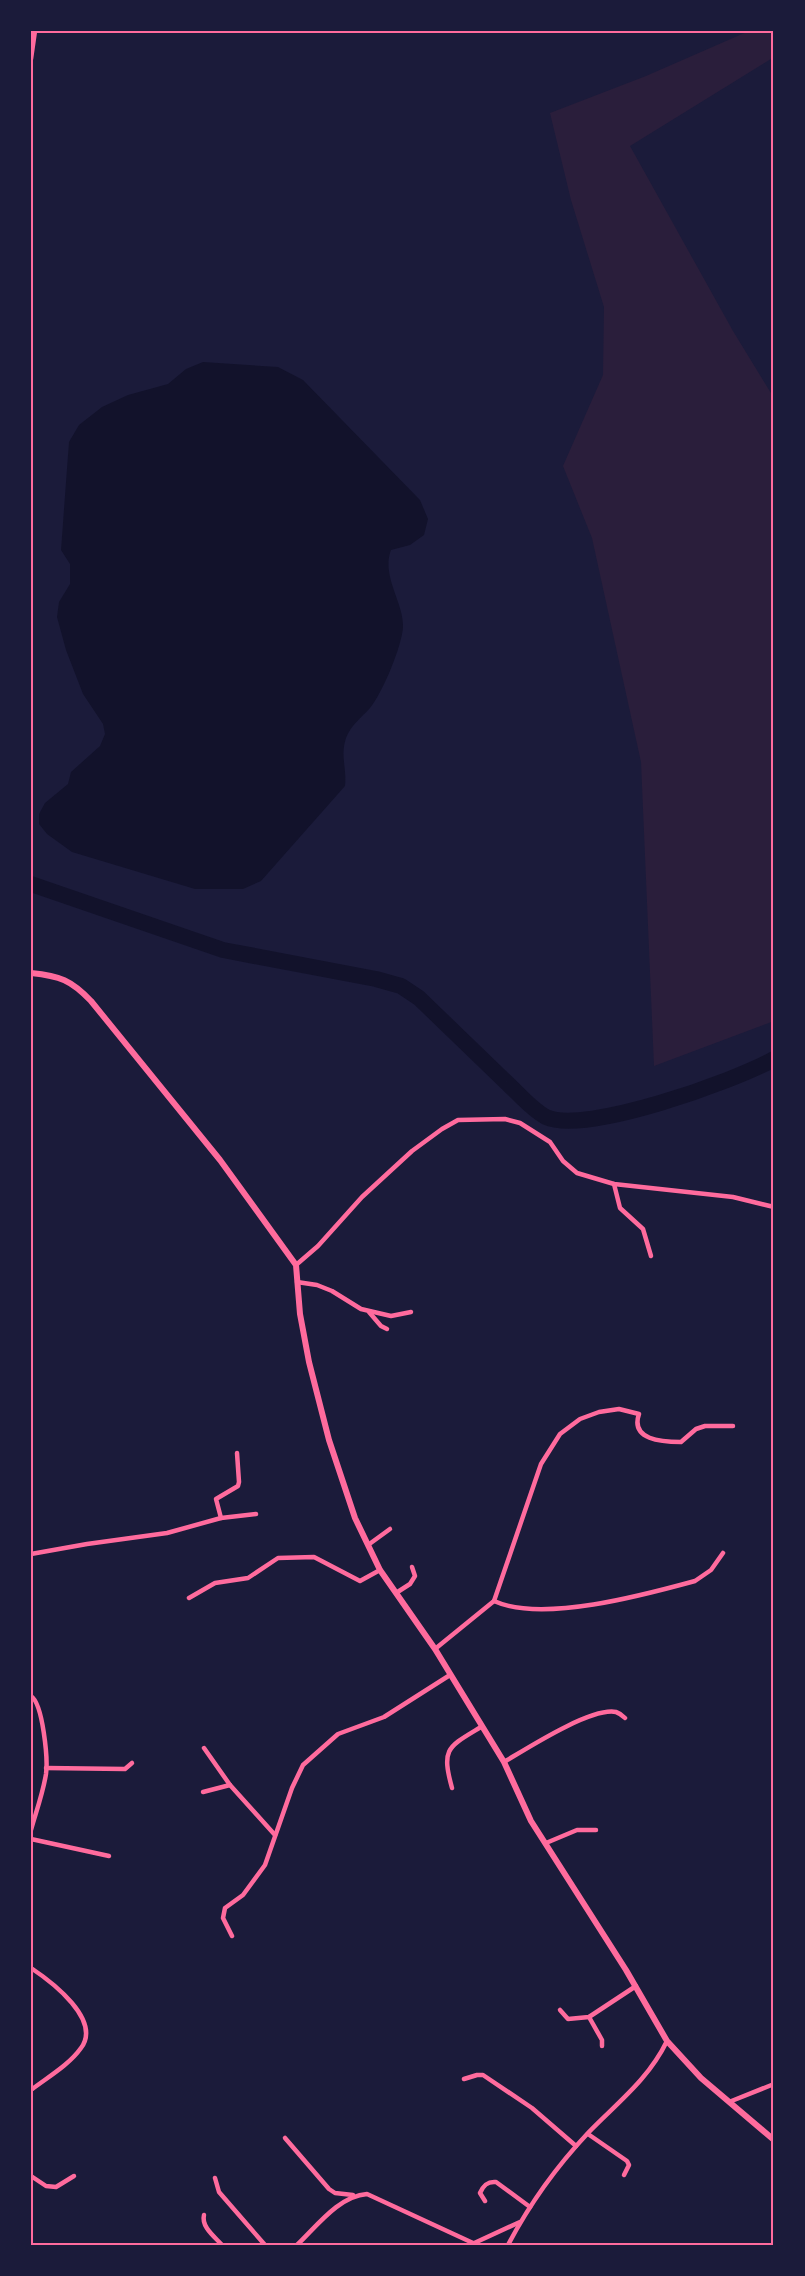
<svg xmlns="http://www.w3.org/2000/svg" width="805" height="2276" viewBox="0 0 805 2276" font-family="Karla,sans-serif">
  <rect width="100%" height="100%" fill="#1b1b3a"/>
  <polygon fill="#2a1e3b" points="749,31 774,31 774,57 630,146 733,331 774,398 774,1021 654,1066 641,762 592,538 563,466 603,375 604,307 571,200 550,113 646,76"/>
  <path fill="#12122b" d="M203,362L278,367L303,380L420,500L428,519L424,535L410,545L391,550C381,576 404,603 403,627C402,646 382,694 370,708C361,718 351,725 346,738C340,756 347,768 345,786L261,881L243,889H195L72,852L47,834L39,824V814L45,803L68,784L71,772L100,746L105,734L103,724L83,694L66,650L57,617L59,602L70,584V564L61,550L69,442L79,425L102,407L128,395L168,384L186,369Z"/>
  <g fill="none" stroke-linecap="round" stroke-linejoin="round">
    <path stroke="#12122b" stroke-width="16" d="M31,884L223,950L376,979L401,986L419,998C448,1026 477,1054 506,1082C518,1093 532,1110 546,1117C585,1135 735,1081 774,1059"/>
    <g stroke="#ff6b9d" stroke-width="4.5">
      <polyline points="31,59 35,31"/>
      <polyline points="774,1114 774,1188"/>
      <polyline points="614,1184 620,1208 643,1229 651,1256"/>
      <polyline points="296,1265 318,1246 362,1197 412,1151 442,1129 458,1120 505,1119 520,1123 550,1142 563,1161 577,1173 614,1184 733,1197 774,1207"/>
      <polyline points="297,1282 317,1285 332,1291 361,1309 391,1316 411,1312"/>
      <polyline points="369,1312 381,1326 387,1329"/>
      <polyline points="221,1518 216,1499 238,1486 239,1482 237,1453"/>
      <polyline points="368,1545 390,1529"/>
      <polyline points="31,1554 87,1544 167,1533 221,1518 256,1514"/>
      <polyline points="396,1593 410,1584 415,1576 412,1567"/>
      <polyline points="189,1598 215,1583 248,1578 278,1558 314,1557 360,1581 380,1570"/>
      <path d="M494,1601C542,1623 644,1595 695,1581L711,1570L723,1553"/>
      <path d="M435,1649L494,1601L541,1464L560,1434L580,1419L599,1412L619,1409L639,1414C630,1440 662,1442 681,1442L696,1429L705,1426H733"/>
      <path d="M31,1696C43,1704 48,1759 46,1774C43,1793 36,1812 31,1830"/>
      <polyline points="204,1748 230,1785 275,1835"/>
      <path d="M504,1762C526,1749 591,1707 616,1712C619,1713 623,1716 625,1718"/>
      <polyline points="46,1768 125,1769 132,1763"/>
      <path d="M452,1788C441,1748 448,1747 481,1727"/>
      <polyline points="203,1792 230,1785"/>
      <polyline points="31,1839 109,1856"/>
      <polyline points="546,1843 577,1830 596,1830"/>
      <polyline points="232,1936 223,1918 225,1908 243,1895 265,1865 292,1788 303,1765 338,1734 384,1717 450,1675"/>
      <path d="M31,1968C52,1982 102,2020 81,2048C69,2065 48,2077 31,2090"/>
      <polyline points="560,2010 568,2019 589,2017 636,1986"/>
      <polyline points="589,2017 602,2040 602,2046"/>
      <polyline points="464,2079 477,2075 483,2075 532,2108 576,2146"/>
      <polyline points="729,2102 774,2084"/>
      <polyline points="588,2134 627,2161 629,2165 624,2175"/>
      <polyline points="285,2138 329,2189 335,2193 353,2195"/>
      <polyline points="31,2176 46,2186 56,2187 74,2176"/>
      <polyline points="215,2178 219,2192 265,2245"/>
      <path d="M485,2201L480,2193C483,2186 487,2181 496,2182L530,2207"/>
      <path d="M204,2215C201,2227 215,2237 222,2245"/>
      <path d="M297,2245C317,2226 339,2196 367,2194L473,2243"/>
      <polyline points="470,2245 520,2222"/>
      <path d="M508,2245C529,2205 557,2166 588,2133C617,2103 648,2080 667,2041"/>
    </g>
    <path stroke="#ff6b9d" stroke-width="6" d="M31,973C60,976 71,980 91,1001L220,1160L296,1265L300,1314L309,1362L329,1440L355,1518L380,1570L435,1649L504,1762L531,1821L626,1970L667,2041L701,2078L774,2140"/>
  </g>
  <rect width="805" height="2276" fill="none" stroke="#1b1b3a" stroke-width="65"/>
  <rect x="32" y="32" width="740" height="2212" fill="none" stroke="#ff6b9d" stroke-width="2"/>
</svg>
